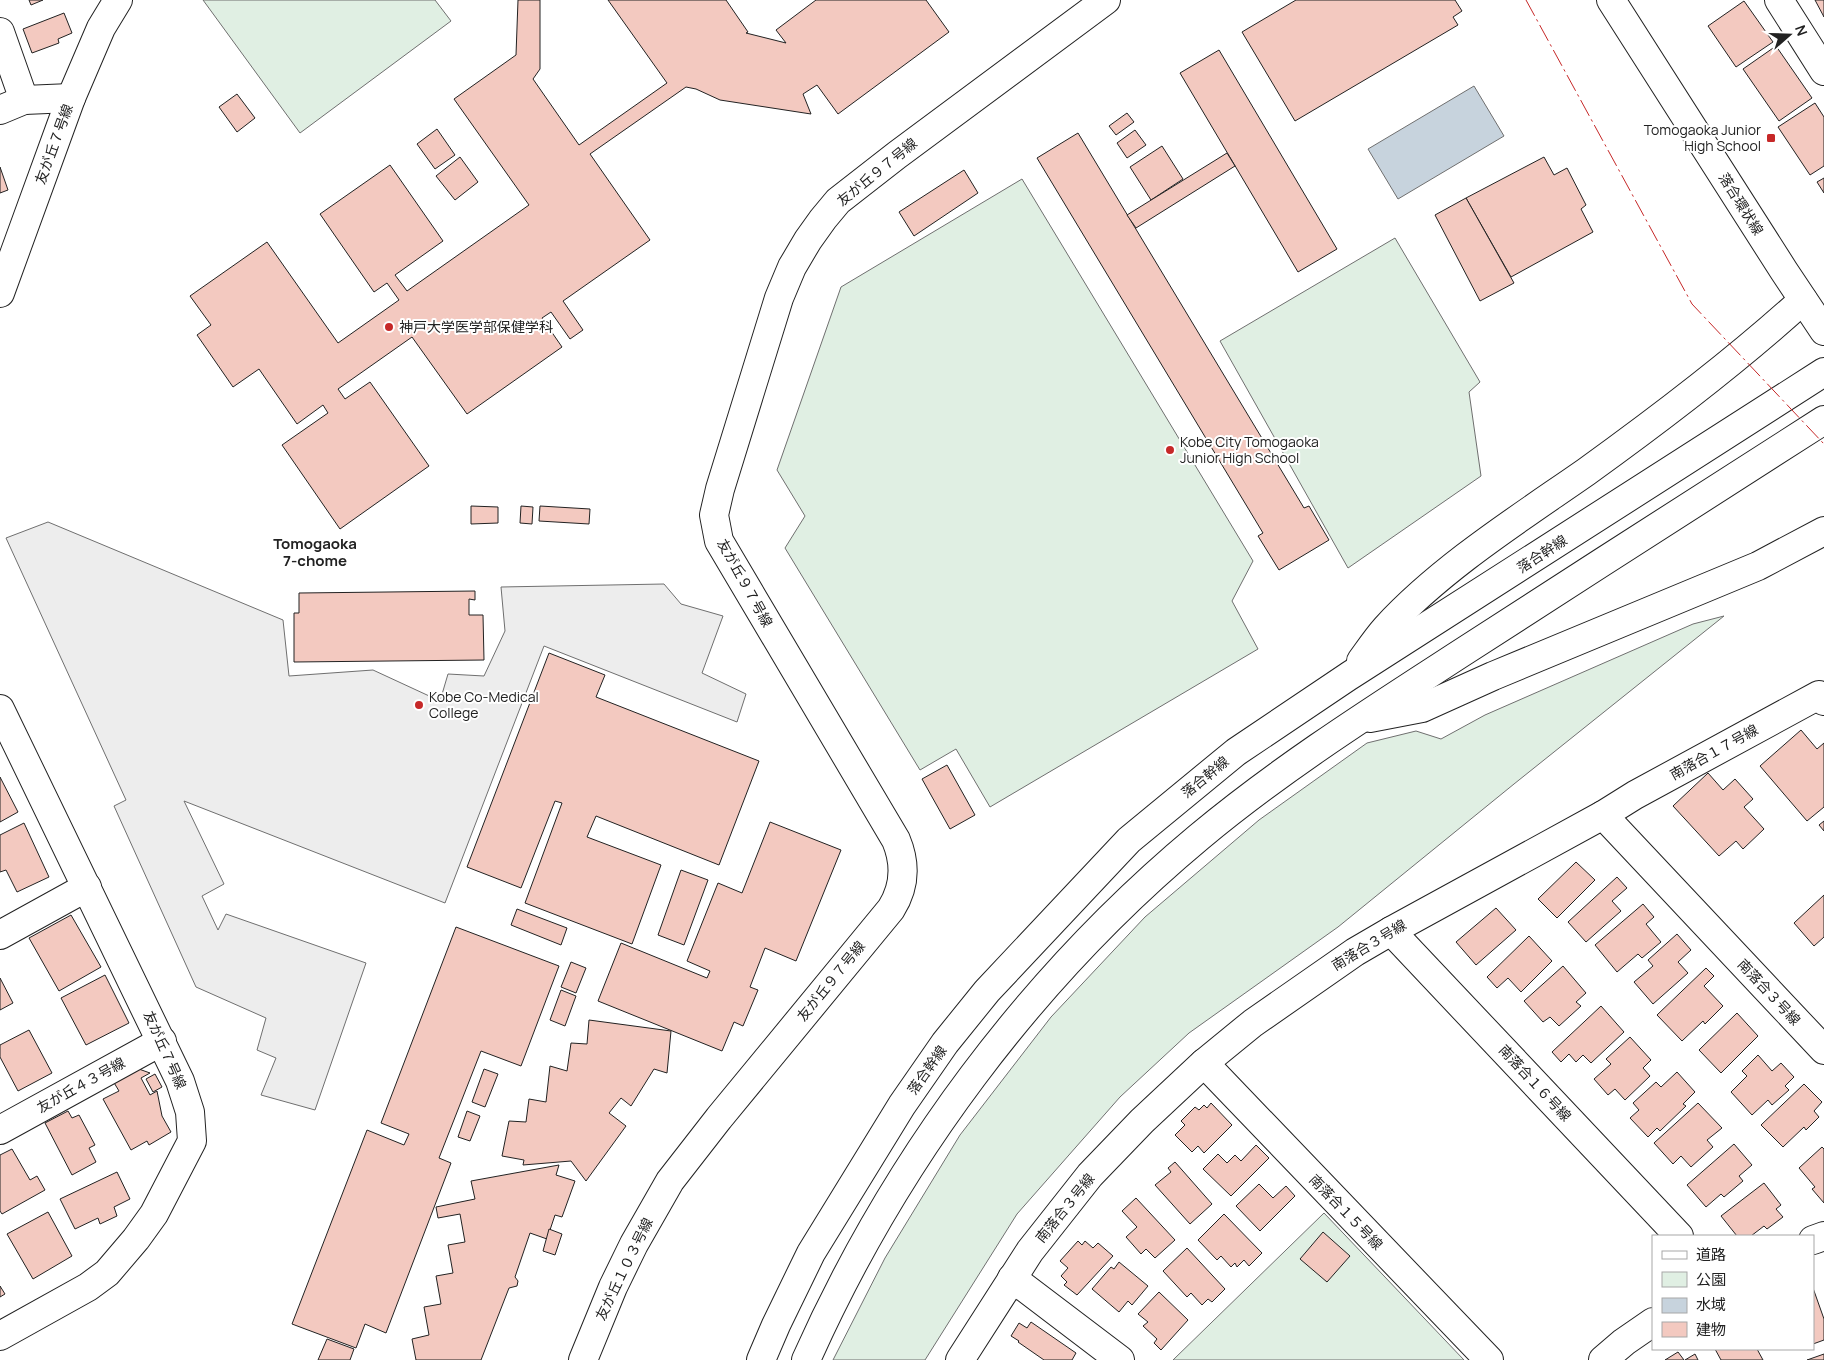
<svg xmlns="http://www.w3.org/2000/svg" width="1824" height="1360" viewBox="0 0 1824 1360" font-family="Manrope,'Noto Sans JP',sans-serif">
  <rect width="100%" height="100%" fill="#fff"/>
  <g fill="#e0efe3" stroke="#6f6f6f">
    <polygon points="203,0 435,0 451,21 300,133"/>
    <polygon points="1022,179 1253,561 1232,601 1258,649 990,807 956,749 920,770 785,548 805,516 777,470 841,287"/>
    <polygon points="1395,238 1480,382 1469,392 1481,476 1348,568 1220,341"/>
    <polygon points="1724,616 1514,784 1338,927 1189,1033 1120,1097 1017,1214 925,1360 833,1360 885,1258 960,1135 1051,1017 1145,917 1259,820 1367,743 1416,731 1441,739 1485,715 1693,624"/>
    <polygon points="1324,1213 1464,1360 1173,1360"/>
  </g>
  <polygon fill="#ededed" stroke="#6f6f6f" points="48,522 283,620 289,676 373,670 440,701 448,674 484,676 505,631 501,587 664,584 681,604 723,616 702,673 746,694 737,722 544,646 445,903 184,801 224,884 202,896 218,930 226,914 366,963 315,1110 261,1095 276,1058 257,1050 266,1018 196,987 114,806 126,800 6,538"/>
  <polygon fill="#c7d3dd" stroke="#6f6f6f" points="1474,86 1504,136 1398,199 1368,149"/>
  <g fill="#f3c9c0" stroke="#222">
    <polygon points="29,0 43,0 31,5"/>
    <polygon points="518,0 540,0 540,69 533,79 579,145 667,83 608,0 726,0 748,32 746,33 786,43 776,30 816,0 926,0 949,32 838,114 817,85 803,94 811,114 720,100 696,89 686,87 590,154 650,240 563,301 583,330 570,339 551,312 542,318 562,347 467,414 412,337 338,389 345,399 370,382 429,466 340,529 282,445 328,413 323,405 297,424 259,369 233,387 197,335 211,325 190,296 267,242 338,343 399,300 387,283 374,292 320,214 390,165 443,241 395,275 407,291 529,205 454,99 516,55"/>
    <polygon points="1296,0 1455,0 1462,11 1453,17 1458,25 1295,121 1242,32"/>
    <polygon points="1815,0 1824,0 1824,17"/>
    <polygon points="1744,1 1773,42 1736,67 1708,26"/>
    <polygon points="64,13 72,33 58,39 59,43 32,53 23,29"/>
    <polygon points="1776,46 1812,98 1779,121 1743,69"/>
    <polygon points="1219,50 1337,249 1298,272 1180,73"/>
    <polygon points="237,94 255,118 237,132 219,107"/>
    <polygon points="1815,103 1824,117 1824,166 1810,175 1778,127"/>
    <polygon points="1127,113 1134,122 1116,135 1109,126"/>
    <polygon points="437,129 455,155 435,169 417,144"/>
    <polygon points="1135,130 1146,145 1127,158 1117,143"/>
    <polygon points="1078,133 1304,508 1309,506 1329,540 1279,570 1258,536 1263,533 1037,158"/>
    <polygon points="1162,146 1183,179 1151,200 1130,167"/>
    <polygon points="1227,153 1235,166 1136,228 1127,215"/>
    <polygon points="460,157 478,182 455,200 436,176"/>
    <polygon points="1544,157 1554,175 1567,168 1586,205 1581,209 1593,232 1511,277 1466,198"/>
    <polygon points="0,167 8,190 0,193"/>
    <polygon points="964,170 978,193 914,236 899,212"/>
    <polygon points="1824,178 1824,193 1817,182"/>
    <polygon points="1466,198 1514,283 1480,301 1435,215"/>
    <polygon points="471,506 498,507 498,523 471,524"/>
    <polygon points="521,506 533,507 532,524 520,523"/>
    <polygon points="540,506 590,509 589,524 539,521"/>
    <polygon points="475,591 475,600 469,599 469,615 483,615 484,660 294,662 294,613 299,613 299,593"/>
    <polygon points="549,653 605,675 596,697 759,761 719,865 596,816 587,837 661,865 632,944 525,903 562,803 555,801 521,888 467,867"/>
    <polygon points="1801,730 1817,749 1824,743 1824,807 1807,821 1760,766"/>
    <polygon points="947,765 975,815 950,829 922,779"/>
    <polygon points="1708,773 1723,790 1735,779 1753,799 1744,807 1764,829 1743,849 1736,841 1719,856 1673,806"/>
    <polygon points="0,777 18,812 0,822"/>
    <polygon points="1824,821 1824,831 1819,825"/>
    <polygon points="770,822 841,850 796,961 765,948 750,987 758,990 743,1026 734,1022 722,1051 598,1001 621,943 707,978 710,971 687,961 718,883 742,893"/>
    <polygon points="24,823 49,877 17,892 6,870 0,872 0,835"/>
    <polygon points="1576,862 1595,880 1557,918 1538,899"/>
    <polygon points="681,870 708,880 684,945 658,935"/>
    <polygon points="1617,877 1627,888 1612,901 1621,911 1586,942 1568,922"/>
    <polygon points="1824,895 1824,937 1814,946 1794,923"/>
    <polygon points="1643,904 1654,917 1646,924 1661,942 1642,958 1638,954 1617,972 1595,945"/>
    <polygon points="1496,908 1516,930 1476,965 1456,942"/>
    <polygon points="517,909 567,928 561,945 511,925"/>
    <polygon points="71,915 101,967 59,991 29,938"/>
    <polygon points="456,927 559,966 521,1066 481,1051 439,1158 451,1163 386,1333 365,1324 356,1348 292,1324 367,1130 404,1145 409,1134 381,1123"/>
    <polygon points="1677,934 1691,950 1678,962 1688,973 1653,1004 1634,982 1653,966 1648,960"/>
    <polygon points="1529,936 1552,961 1521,992 1508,978 1497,988 1487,977"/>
    <polygon points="571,962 586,968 576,993 561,987"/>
    <polygon points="1563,966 1586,993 1576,1002 1581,1006 1559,1026 1550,1017 1543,1022 1524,1001"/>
    <polygon points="1706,968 1714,976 1704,986 1723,1006 1705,1024 1703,1021 1682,1041 1657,1015"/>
    <polygon points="105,975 129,1023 86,1045 61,998"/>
    <polygon points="0,978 13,1003 0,1010"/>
    <polygon points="561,990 576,996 565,1026 550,1020"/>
    <polygon points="1601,1006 1624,1032 1591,1063 1583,1055 1576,1062 1569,1054 1561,1062 1552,1052"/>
    <polygon points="1737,1013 1758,1036 1721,1073 1699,1050"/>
    <polygon points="589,1020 671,1031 667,1073 654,1069 631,1106 621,1098 609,1113 626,1126 586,1181 571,1161 523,1165 524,1160 502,1156 509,1121 526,1122 529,1099 546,1102 550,1066 567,1071 571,1043 587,1044"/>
    <polygon points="29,1030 52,1073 18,1091 0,1057 0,1045"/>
    <polygon points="1630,1037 1651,1060 1643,1068 1650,1076 1625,1100 1615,1089 1608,1095 1594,1079 1611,1064 1606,1059"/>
    <polygon points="1758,1055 1772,1071 1781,1063 1794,1077 1785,1086 1789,1090 1772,1105 1768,1100 1752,1115 1731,1092 1747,1076 1742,1071"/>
    <polygon points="136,1068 150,1073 141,1078 150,1095 157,1091 162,1116 171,1132 149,1145 147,1141 131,1150 103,1099 119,1091 113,1081"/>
    <polygon points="484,1069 498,1074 485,1107 472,1102"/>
    <polygon points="1677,1072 1695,1092 1683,1104 1686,1106 1660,1131 1657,1128 1648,1137 1630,1118 1639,1110 1633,1103 1656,1082 1661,1087"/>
    <polygon points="155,1074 162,1087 153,1092 146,1079"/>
    <polygon points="1804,1084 1822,1102 1814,1111 1819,1117 1806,1130 1804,1127 1783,1147 1761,1125"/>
    <polygon points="1211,1103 1232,1125 1204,1153 1198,1146 1192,1152 1175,1135 1185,1125 1181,1121 1195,1107 1199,1110 1204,1105 1207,1108"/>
    <polygon points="1698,1103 1722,1128 1707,1140 1713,1147 1691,1167 1681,1156 1673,1164 1654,1143"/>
    <polygon points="68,1111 72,1118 79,1115 95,1145 89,1148 96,1162 72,1175 45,1123"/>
    <polygon points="467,1111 480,1116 470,1141 458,1137"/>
    <polygon points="1734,1144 1752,1165 1739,1176 1743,1181 1724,1197 1721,1194 1706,1207 1687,1185"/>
    <polygon points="1256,1145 1269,1158 1231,1196 1203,1169 1218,1154 1227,1163 1235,1155 1241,1161"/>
    <polygon points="1822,1147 1824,1149 1824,1203 1812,1189 1815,1187 1799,1168"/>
    <polygon points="12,1149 30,1180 37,1176 45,1190 2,1214 0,1211 0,1155"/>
    <polygon points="1175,1162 1212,1204 1190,1224 1155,1185 1171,1172 1168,1168"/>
    <polygon points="559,1165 556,1175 575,1181 562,1217 555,1215 547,1239 530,1233 515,1277 518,1281 517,1286 509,1288 481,1360 416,1360 412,1339 429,1335 424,1307 441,1304 436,1276 453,1273 448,1245 465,1242 460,1214 438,1218 436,1207 475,1199 471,1181"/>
    <polygon points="117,1172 130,1199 114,1207 117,1216 100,1224 98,1218 75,1229 60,1199"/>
    <polygon points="1764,1183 1781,1205 1776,1209 1783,1217 1767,1229 1764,1226 1751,1236 1737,1236 1721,1216"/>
    <polygon points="1259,1184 1273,1198 1286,1186 1295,1196 1260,1231 1236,1206"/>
    <polygon points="1136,1198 1175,1240 1155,1258 1146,1249 1141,1254 1126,1237 1137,1227 1122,1211"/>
    <polygon points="48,1212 72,1256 33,1279 7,1234"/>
    <polygon points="1224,1214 1262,1253 1249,1266 1244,1260 1237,1267 1235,1263 1231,1267 1221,1256 1217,1260 1198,1240"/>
    <polygon points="549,1229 562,1234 555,1255 543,1251"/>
    <polygon points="1323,1232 1350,1256 1327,1282 1300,1259"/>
    <polygon points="1078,1241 1082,1245 1085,1241 1093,1248 1098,1243 1113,1256 1077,1295 1064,1285 1067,1282 1061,1276 1068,1268 1060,1261"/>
    <polygon points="1187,1248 1225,1289 1212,1302 1208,1299 1202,1305 1191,1293 1187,1297 1163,1271"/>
    <polygon points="1119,1262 1148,1286 1132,1305 1128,1301 1119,1312 1092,1289 1111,1267 1114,1269"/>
    <polygon points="0,1286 5,1294 0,1297"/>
    <polygon points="1813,1288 1824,1319 1824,1340 1813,1344"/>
    <polygon points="1159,1292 1188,1320 1161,1350 1154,1343 1157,1339 1143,1326 1148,1322 1138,1314"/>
    <polygon points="1031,1322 1076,1353 1072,1360 1044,1360 1018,1342 1019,1341 1011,1336 1019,1323 1027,1328"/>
    <polygon points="327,1339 354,1349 350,1360 318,1360"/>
    <polygon points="1715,1349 1757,1349 1763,1360 1721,1360"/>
    <polygon points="1678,1352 1684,1360 1665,1360"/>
    <polygon points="1695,1354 1698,1360 1685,1360"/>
    <polygon points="1824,1354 1824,1360 1807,1360"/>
  </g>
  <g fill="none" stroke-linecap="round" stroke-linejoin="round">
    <defs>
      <g id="street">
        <polyline points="1779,0 1824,71"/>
        <polyline points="0,32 24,100"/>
        <polyline points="0,110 24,100 71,98"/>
        <polyline points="0,293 71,98 101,28 118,0"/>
        <polyline points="0,709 180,1081 190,1112 192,1141 154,1214 136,1239 107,1273 88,1287 0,1336"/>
        <polyline points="1603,815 1635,795 1819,695 1824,701"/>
        <polyline points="1391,931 1679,1236"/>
        <polyline points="0,935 87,887"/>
        <polyline points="1204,1063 1489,1360"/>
        <polyline points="0,1130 162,1041"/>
        <polyline points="1813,1240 1824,1236"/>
        <polyline points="1012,1278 1120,1360"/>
        <polyline points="960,1360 1030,1251 1090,1175 1142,1121 1204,1063 1253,1023 1355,952 1391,931 1603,815 1824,1050"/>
        <polyline points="1603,1360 1624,1342 1653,1322"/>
      </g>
      <g id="secondary">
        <polyline points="1611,0 1784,271 1824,331"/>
        <path d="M1361,661C1369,650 1377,638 1386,628C1441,568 1520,518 1586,472C1661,418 1735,362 1803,300"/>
        <polyline points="1370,718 1422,708 1493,676 1758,566 1824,531"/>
        <path d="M583,1360L613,1287L634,1244L670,1181L719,1118L891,909C905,887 906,864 896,840L719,541L714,515L720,489L779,298L792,267L808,240L823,219L838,201L897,155L1106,0"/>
        <polyline points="761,1360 776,1325 811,1253 902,1105 945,1043 987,991 1129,840 1236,752 1349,676 1824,372"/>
        <path d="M806,1360C895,1160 1031,977 1199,837C1283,767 1375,709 1466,650C1585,573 1705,496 1824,420"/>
      </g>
    </defs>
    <use href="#street" stroke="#222" stroke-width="30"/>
    <use href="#secondary" stroke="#222" stroke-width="30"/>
    <use href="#street" stroke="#fff" stroke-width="28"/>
    <use href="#secondary" stroke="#fff" stroke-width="28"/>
    <polyline stroke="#c62828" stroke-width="1" stroke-dasharray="18 4 2.5 4" stroke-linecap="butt" points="1526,0 1692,304 1824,444"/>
  </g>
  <g fill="#c62828" stroke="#fff" stroke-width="2">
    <rect x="1766" y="133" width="10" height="10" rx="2.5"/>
    <circle cx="389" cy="327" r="5"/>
    <circle cx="1170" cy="450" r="5"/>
    <circle cx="419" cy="705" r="5"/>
  </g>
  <g text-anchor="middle" stroke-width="4" stroke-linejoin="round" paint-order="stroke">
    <g font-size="14" fill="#222" stroke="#fff" text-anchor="start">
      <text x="1761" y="135" text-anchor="end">Tomogaoka Junior<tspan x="1761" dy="16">High School</tspan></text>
      <text x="399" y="332">神戸大学医学部保健学科</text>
      <text x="1180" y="447">Kobe City Tomogaoka<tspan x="1180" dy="16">Junior High School</tspan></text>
      <text x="429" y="702">Kobe Co-Medical<tspan x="429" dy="16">College</tspan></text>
    </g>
    <g font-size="14" fill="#222" stroke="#fff">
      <text transform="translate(54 144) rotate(-70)" y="5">友が丘７号線</text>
      <text transform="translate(877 172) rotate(-39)" y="5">友が丘９７号線</text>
      <text transform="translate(1741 204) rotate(58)" y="5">落合環状線</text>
      <text transform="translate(1542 554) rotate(-33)" y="5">落合幹線</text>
      <text transform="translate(745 583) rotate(61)" y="5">友が丘９７号線</text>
      <text transform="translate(1714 752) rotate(-29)" y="5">南落合１７号線</text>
      <text transform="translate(1205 777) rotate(-39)" y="5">落合幹線</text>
      <text transform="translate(1369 945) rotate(-31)" y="5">南落合３号線</text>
      <text transform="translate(831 981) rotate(-51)" y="5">友が丘９７号線</text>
      <text transform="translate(1769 992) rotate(47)" y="5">南落合３号線</text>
      <text transform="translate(165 1050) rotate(66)" y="5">友が丘７号線</text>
      <text transform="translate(927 1070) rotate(-55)" y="5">落合幹線</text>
      <text transform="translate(1535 1083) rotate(47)" y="5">南落合１６号線</text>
      <text transform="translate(81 1085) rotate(-29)" y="5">友が丘４３号線</text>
      <text transform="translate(1065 1208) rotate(-51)" y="5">南落合３号線</text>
      <text transform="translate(1346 1212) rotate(46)" y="5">南落合１５号線</text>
      <text transform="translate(624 1269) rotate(-64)" y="5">友が丘１０３号線</text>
    </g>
    <g font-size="15" font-weight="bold" fill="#222" stroke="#fff">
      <text x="315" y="549">Tomogaoka<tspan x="315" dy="17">7-chome</tspan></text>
    </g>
  </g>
  <rect x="1652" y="1235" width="162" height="115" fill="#ffffff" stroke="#a7a7a7"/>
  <rect x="1662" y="1251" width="25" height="8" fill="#ffffff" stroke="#a7a7a7"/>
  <text x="1696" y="1260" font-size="15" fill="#222222">道路</text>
  <rect x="1662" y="1272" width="25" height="15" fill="#e0efe3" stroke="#a7a7a7"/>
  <text x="1696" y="1285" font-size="15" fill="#222222">公園</text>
  <rect x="1662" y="1298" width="25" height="15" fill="#c7d3dd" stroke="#a7a7a7"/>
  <text x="1696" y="1310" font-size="15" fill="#222222">水域</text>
  <rect x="1662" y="1322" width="25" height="15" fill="#f3c9c0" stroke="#a7a7a7"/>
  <text x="1696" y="1335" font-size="15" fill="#222222">建物</text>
  <g transform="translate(1789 35) rotate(70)" stroke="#ffffff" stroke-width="4" paint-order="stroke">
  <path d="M0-4L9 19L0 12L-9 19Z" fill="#222222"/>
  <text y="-8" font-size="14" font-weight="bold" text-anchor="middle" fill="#222222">N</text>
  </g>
</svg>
